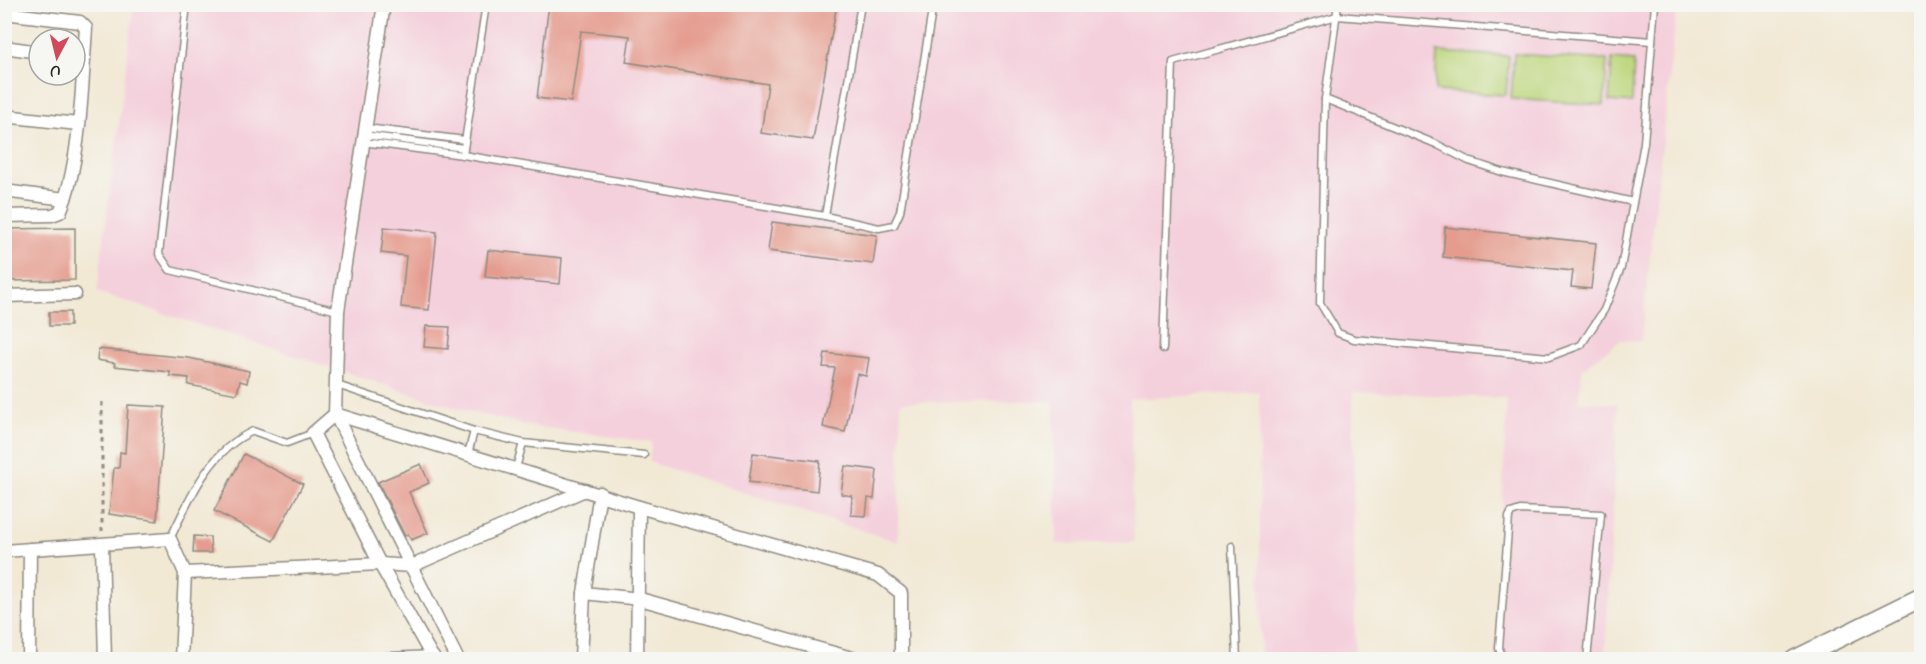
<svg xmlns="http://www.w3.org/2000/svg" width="1926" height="664" viewBox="0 0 1926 664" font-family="Mynerve,sans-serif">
  <rect width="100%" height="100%" fill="#f6f6f2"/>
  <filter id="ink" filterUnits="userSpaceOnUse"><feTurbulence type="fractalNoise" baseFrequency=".0167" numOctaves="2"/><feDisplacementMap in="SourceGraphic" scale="12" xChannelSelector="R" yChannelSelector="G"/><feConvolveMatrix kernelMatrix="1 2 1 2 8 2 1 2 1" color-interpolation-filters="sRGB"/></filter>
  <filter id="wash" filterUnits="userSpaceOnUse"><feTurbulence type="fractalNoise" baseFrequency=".008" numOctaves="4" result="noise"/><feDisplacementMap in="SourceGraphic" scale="24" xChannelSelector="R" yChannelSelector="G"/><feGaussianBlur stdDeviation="1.35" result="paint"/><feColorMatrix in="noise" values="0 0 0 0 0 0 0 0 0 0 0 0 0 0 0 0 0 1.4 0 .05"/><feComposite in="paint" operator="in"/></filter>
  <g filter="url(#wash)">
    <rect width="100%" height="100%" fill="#f2e9d5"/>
    <polygon fill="#f4cfdc" points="134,5 1677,5 1641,341 1621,340 1582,369 1579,402 1618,404 1605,659 1495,659 1507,398 1353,392 1355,659 1261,659 1259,392 1130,399 1134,542 1057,544 1053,401 901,402 898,542 649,462 652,442 530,426 462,410 97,292"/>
    <g fill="#bcd57a" stroke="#748052" stroke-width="1.5">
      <polygon points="1437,52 1509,56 1506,95 1435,91"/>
      <polygon points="1514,54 1607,60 1604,105 1511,99"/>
      <polygon points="1612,59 1634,61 1632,103 1609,101"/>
    </g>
    <g id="blocks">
      <g fill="#e59c8f">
        <polygon points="549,4 837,4 813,140 761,133 768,84 626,62 630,36 581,31 571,102 537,98"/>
        <polygon points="772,222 877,235 873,264 768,251"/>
        <polygon points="384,227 437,232 429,310 401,307 406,256 381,253"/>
        <polygon points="1445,227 1596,243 1591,289 1571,287 1573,271 1443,257"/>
        <polygon points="75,228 75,280 4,281 4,229"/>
        <polygon points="488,250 562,258 560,284 485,277"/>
        <rect x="49" y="312" width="21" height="14"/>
        <polygon points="426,326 450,327 448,349 424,347"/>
        <polygon points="98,349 189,358 249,371 247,383 240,381 237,394 188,385 189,378 170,376 170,372 114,366 115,363 97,360"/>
        <polygon points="825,353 869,358 866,376 857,374 845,432 823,427 835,368 823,367"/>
        <polygon points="128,405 165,407 157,521 109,514 114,468 119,468 120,452 125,453"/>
        <polygon points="753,453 820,461 817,491 749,482"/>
        <polygon points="244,454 303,484 273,541 214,511"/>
        <polygon points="421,464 429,483 409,492 428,533 411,540 408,534 405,536 378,482"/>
        <polygon points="845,466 877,470 874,499 868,498 866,516 851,515 852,496 841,494"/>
        <polygon points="194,536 210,537 211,553 193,553"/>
      </g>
    </g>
  </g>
  <g filter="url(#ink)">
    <use href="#blocks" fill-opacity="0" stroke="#8e8a80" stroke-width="1.5"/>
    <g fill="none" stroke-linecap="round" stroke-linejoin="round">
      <defs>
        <g id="service">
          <polyline points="187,4 159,254 170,270 338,311"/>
          <polyline points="486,4 463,155 825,216 861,4"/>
          <polyline points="1338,4 1325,99 1320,303 1338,333 1354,339 1549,357 1581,345 1604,310 1621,268 1644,143 1655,4"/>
          <polyline points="1325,99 1436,144 1469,161 1502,172 1633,202"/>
          <polyline points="366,128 465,140"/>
          <polyline points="364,135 464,148"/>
          <polyline points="363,142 463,155"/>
          <polyline points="825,216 879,228 894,225 900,212 933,4"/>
          <polyline points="1163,349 1173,62 1337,16 1652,41"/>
          <polyline points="337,385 474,431"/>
          <polyline points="468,454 474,431 523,443 644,455"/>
          <polyline points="516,468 523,443"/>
          <path d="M170,539C190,498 209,451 253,431L287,443L313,433"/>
          <polyline points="1232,546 1237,660"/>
          <polyline points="1509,660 1502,657 1499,648 1509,517 1511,513 1520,510 1601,514 1587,660"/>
        </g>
        <g id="minor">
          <polyline points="384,4 338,311 335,414 458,660"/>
          <path d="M4,13L80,22L86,28C82,81 81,164 60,212L52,215L4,216"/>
          <polyline points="4,47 39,52"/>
          <polyline points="4,116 78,124"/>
          <polyline points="4,191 65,199"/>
          <polyline points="4,296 75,294"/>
          <polyline points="335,414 639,507 878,575 901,593 901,660"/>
          <polyline points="335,414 313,433 380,564 434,660"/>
          <polyline points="102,545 105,660"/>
          <polyline points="4,551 170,539 185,573 181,660"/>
          <polyline points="185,573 380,564 412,566 585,490"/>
          <polyline points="584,593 640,599 859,660"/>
          <polyline points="29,660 30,549"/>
          <polyline points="370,660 433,657"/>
          <polyline points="581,660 584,593 600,493"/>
          <polyline points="637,660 639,507"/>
        </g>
        <polyline id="secondary" points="1794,660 1922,597"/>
      </defs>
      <use href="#service" stroke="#8e8a80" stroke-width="9"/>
      <use href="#minor" stroke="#8e8a80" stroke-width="15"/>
      <use href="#secondary" stroke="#8e8a80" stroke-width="21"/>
      <polyline stroke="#8e8a80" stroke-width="3" stroke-dasharray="4.5 4.5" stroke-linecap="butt" points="102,402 102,531"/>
      <use href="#service" stroke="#fff" stroke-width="6"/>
      <use href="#minor" stroke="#fff" stroke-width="12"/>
      <use href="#secondary" stroke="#fff" stroke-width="18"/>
    </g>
  </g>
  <rect width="1926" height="664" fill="none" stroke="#f6f6f2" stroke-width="24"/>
  <g transform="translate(57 57) rotate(187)"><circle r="28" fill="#f6f6f2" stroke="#a5a5a2" stroke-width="1.5"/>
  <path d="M0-4.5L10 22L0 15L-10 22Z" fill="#d1495b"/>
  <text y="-9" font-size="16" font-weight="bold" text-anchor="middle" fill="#2b2b2b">U</text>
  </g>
</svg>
